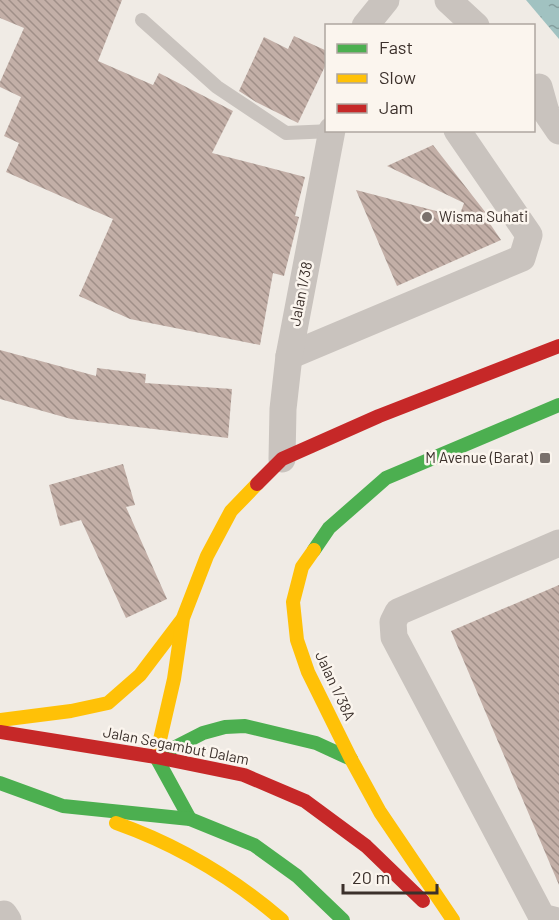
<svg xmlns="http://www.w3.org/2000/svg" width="559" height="920" viewBox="0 0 559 920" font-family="Barlow,sans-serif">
  <defs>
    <pattern id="water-ripples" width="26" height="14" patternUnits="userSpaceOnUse" patternTransform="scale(1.5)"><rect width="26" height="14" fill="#a1c2c1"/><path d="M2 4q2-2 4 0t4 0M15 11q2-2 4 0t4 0" fill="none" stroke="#849e9d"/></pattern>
    <pattern id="building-back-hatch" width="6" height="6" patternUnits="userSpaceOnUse" patternTransform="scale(1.5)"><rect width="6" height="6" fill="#c3afa7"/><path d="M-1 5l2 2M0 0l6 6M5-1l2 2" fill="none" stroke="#a08f88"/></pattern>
  </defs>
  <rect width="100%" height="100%" fill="#f0ebe5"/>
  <polygon fill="url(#water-ripples)" points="526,0 559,0 559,39"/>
  <g fill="url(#building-back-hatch)">
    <polygon points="0,0 122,0 98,61 153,85 159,73 233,111 212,153 305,177 295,216 299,217 284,276 273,273 260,345 130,319 79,296 113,219 6,172 19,143 4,136 21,97 0,87 0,82 24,28 0,18"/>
    <polygon points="294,36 327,51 327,62 298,123 256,102 239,91 264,37 288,49"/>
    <polygon points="433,145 486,213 482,212 501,240 397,286 356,190 459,217 464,203 387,166"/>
    <polygon points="0,350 96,376 97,368 146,374 145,383 232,389 228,438 71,419 0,399"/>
    <polygon points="123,464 135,505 126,507 167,599 126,618 81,520 60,526 49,485"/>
    <polygon points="559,585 559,885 451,631"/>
  </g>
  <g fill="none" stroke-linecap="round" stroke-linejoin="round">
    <polyline stroke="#c9c3be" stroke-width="14" points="142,20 217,87 286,133 332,131"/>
    <g stroke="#c9c3be" stroke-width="27">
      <polyline points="448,0 476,26"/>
      <polyline points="365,26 386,0"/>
      <polyline points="539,87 546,112 559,131"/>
      <polyline points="289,356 522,258 529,235 457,130"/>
      <polyline points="282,459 283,409 289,356 332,130"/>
      <polyline points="4,914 8,920"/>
      <polyline points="554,920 542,917 394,637 393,622 398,612 559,543"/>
    </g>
    <g stroke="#4caf50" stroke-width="14">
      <polyline points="314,550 329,528 386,478 559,405"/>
      <polyline points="156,757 203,733 225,727 245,726 316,743 351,759"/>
      <polyline points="156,757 190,819"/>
      <polyline points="0,783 63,806 190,819 254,845 297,876 343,920"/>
    </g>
    <g stroke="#ffc107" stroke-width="14">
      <polyline points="314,550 302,567 293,602 297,640 308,672 351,759 380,812 453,920"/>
      <polyline points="0,720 71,711 108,703 140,675 181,621"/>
      <polyline points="156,757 174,679 183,618 207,556 231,511 257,484"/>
      <path d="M116,823C178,845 232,877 282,920"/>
    </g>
    <g stroke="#c62828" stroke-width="14">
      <polyline points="257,484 282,459 379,416 559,346"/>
      <polyline points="0,732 156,757 244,775 305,801 366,846 423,901"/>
    </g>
  </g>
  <g fill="#7a716c" stroke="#fbf5ee" stroke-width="2">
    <circle cx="427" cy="217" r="6"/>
    <rect x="539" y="452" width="12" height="12" rx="3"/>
  </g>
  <g text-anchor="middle" stroke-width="5" stroke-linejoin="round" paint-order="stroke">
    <g font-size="15" fill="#3b302b" stroke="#fbf5ee" text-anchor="start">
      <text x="439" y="222">Wisma Suhati</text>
      <text x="533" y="463" text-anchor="end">M Avenue (Barat)</text>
    </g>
    <g font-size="15" fill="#3b302b" stroke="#fbf5ee">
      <text transform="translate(301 294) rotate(-79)" y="5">Jalan 1/38</text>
      <text transform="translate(335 686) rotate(65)" y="5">Jalan 1/38A</text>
      <text transform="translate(176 746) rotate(11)" y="5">Jalan Segambut Dalam</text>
    </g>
  </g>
  <rect x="325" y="24" width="210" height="108" fill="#fbf5ee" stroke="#aea6a0" stroke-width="1.5"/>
  <rect x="337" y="44" width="30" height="9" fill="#4caf50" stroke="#aea6a0" stroke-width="1.5"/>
  <text x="379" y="54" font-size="18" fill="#3b302b">Fast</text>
  <rect x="337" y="74" width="30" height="9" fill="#ffc107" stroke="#aea6a0" stroke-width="1.5"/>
  <text x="379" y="84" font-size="18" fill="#3b302b">Slow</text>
  <rect x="337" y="104" width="30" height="9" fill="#c62828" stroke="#aea6a0" stroke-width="1.5"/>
  <text x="379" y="114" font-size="18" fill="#3b302b">Jam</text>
  <path d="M343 884v9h94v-9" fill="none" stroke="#3b302b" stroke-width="3"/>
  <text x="352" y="884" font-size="18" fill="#3b302b" stroke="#fbf5ee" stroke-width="4.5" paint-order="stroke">20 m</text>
</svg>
